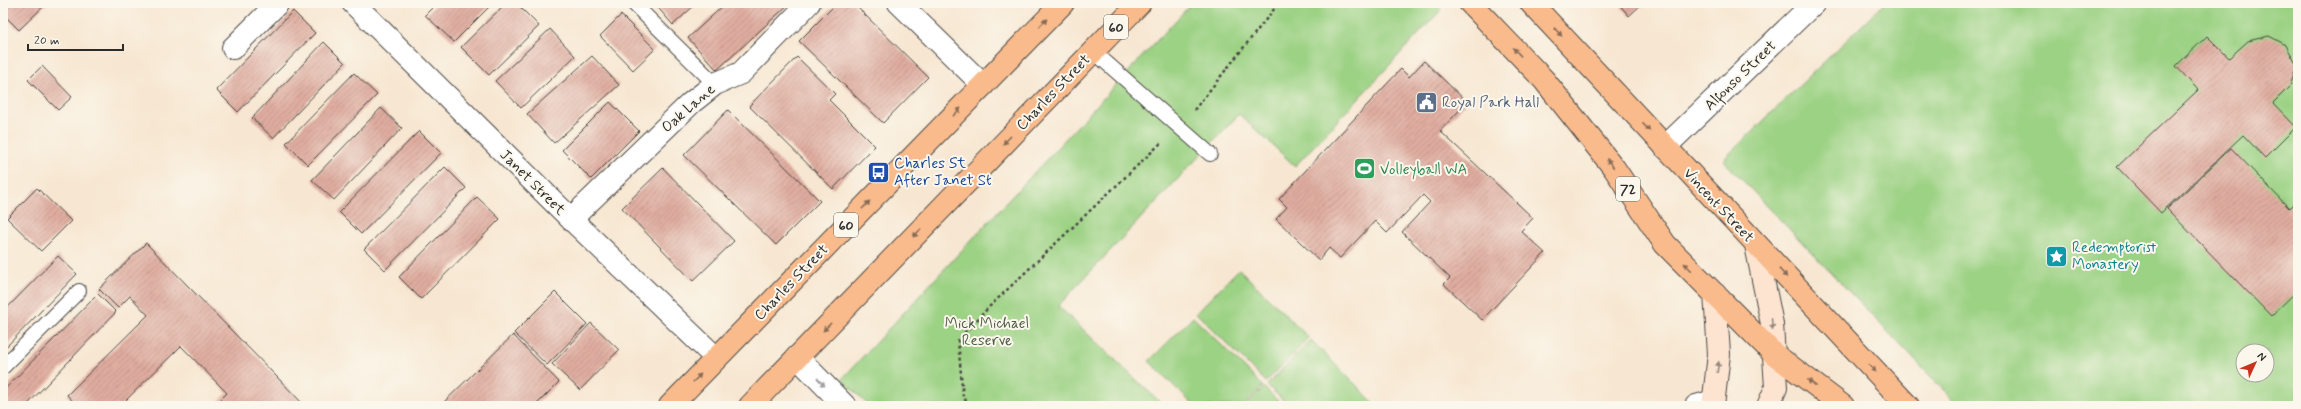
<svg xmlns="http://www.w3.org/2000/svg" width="2301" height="409" viewBox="0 0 2301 409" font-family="Mynerve,sans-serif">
  <defs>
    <pattern id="building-hatch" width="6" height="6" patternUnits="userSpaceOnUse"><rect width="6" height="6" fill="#e0ada0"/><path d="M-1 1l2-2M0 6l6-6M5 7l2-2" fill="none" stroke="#b68d83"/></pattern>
  </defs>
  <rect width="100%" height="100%" fill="#fbf7ec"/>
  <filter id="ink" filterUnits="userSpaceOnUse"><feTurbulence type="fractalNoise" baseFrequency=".025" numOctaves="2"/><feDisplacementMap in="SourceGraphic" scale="8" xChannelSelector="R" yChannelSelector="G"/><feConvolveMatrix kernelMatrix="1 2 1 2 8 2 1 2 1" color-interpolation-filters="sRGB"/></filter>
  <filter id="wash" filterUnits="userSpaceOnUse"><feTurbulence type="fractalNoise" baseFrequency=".012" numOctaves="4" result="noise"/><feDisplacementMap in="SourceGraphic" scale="16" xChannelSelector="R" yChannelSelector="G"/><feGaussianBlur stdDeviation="0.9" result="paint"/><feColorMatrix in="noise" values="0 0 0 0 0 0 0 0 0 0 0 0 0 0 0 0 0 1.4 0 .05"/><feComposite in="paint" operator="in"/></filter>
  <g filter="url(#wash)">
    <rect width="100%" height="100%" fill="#f7e7d2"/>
    <g fill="#9cd284" stroke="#647e58" fill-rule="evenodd">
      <polygon points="1192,3 1435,3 1442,9 1295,166 1239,114 1058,306 1164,406 869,406 842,379"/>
      <path d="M1885,3H2298V406L1958,405L1723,160ZM2243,351H2267V375H2243Z"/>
      <polygon points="1239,269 1309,338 1266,382 1196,313"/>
      <polygon points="1193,317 1263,386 1243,406 1194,406 1149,361"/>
      <polygon points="1311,340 1377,406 1289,406 1267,385"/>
      <polygon points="1264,387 1283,406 1245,406"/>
    </g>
    <g id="blocks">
      <g fill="url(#building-hatch)">
        <polygon points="3,3 47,3 19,30 3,14"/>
        <polygon points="437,3 493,3 454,42 425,15"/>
        <polygon points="506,3 516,3 539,26 489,75 461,47"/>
        <polygon points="654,3 697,3 673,25"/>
        <polygon points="726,3 790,3 717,70 688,38"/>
        <polygon points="837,3 853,3 928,77 883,123 799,41"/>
        <polygon points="1618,3 1643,3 1629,16"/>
        <polygon points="293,11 315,33 238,112 216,90"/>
        <polygon points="621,15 655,49 633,70 600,36"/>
        <polygon points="550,29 575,56 521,108 495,81"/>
        <polygon points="2207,36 2229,58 2248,41 2269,36 2286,45 2297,66 2290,86 2273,103 2296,127 2265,158 2243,135 2161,213 2117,167 2198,90 2176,66"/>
        <polygon points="324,42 345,63 273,138 252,118"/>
        <polygon points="592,56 619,85 554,143 527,114"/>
        <polygon points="797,57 835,94 829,100 875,146 833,189 749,106"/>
        <polygon points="1424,61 1467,102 1440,131 1533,218 1521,231 1545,253 1482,320 1444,284 1450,278 1402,232 1430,202 1423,195 1387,233 1375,221 1340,258 1329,248 1319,260 1276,219 1287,207 1279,199 1401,69 1409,77"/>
        <polygon points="42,66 72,97 58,110 28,80"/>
        <polygon points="354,73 377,95 308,165 286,143"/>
        <polygon points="610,102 639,131 591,179 562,150"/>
        <polygon points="381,108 402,128 334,200 312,180"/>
        <polygon points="728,110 820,201 776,245 684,155"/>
        <polygon points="419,131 441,153 361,234 339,212"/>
        <polygon points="2231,148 2289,208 2298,199 2298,290 2271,316 2167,209"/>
        <polygon points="3,164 8,170 3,174"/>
        <polygon points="445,167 466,188 385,270 364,249"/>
        <polygon points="663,168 734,241 693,281 622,208"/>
        <polygon points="37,188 71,221 41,251 7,218"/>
        <polygon points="477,197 500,219 421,299 399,277"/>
        <polygon points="146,243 276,376 305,406 214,406 227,393 181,346 120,406 77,406 67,395 148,315 130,296 118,308 99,289"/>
        <polygon points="58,256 77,274 3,350 3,312"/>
        <polygon points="555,292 587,324 547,365 514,333"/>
        <polygon points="98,294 116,312 26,406 3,406 3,391"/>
        <polygon points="591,323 619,350 580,390 552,364"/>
        <polygon points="513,335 559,382 535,406 440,406"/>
      </g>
    </g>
  </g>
  <g filter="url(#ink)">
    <use href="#blocks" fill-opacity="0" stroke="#4a4744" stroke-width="1"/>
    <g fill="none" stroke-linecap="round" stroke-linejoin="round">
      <defs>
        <g id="lane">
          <polyline points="633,3 715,84"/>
          <polyline points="1093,51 1210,154"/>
          <polyline points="3,367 79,291"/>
        </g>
        <g id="street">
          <polyline points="353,3 571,219 716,358"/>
          <polyline points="899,3 983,85"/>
          <polyline points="233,48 278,3"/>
          <polyline points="1665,147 1814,3"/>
          <polyline points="571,219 691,103 715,84 741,73 809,3"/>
          <polyline points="797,357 845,406"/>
          <polyline points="1696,406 1713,401"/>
        </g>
        <g id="secondary">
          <polyline points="1756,245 1772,324 1776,388 1768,406"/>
          <polyline points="1713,406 1719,354 1715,294"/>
        </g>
        <g id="primary">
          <polyline points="1470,3 1544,80 1614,168 1665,244 1774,354 1843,406"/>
          <polyline points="1531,3 1908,406"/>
        </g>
        <g id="highway">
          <polyline points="670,406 1063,3"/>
          <polyline points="750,406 1140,3"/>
        </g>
      </defs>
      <use href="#lane" stroke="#4a4744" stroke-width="16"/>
      <use href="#street" stroke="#4a4744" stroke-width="24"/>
      <use href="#secondary" stroke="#4a4744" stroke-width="24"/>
      <use href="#primary" stroke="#4a4744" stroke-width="24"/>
      <use href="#highway" stroke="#4a4744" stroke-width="24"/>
      <g stroke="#4a4744" stroke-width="2.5" stroke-dasharray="3 3" stroke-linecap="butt">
        <polyline points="1194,110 1279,3"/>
        <polyline points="970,406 963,397 958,340 988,308 1161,143"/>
      </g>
      <use href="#lane" stroke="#fff" stroke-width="14"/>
      <use href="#street" stroke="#fff" stroke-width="22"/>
      <use href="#secondary" stroke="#fde4d1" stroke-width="22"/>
      <use href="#primary" stroke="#fabb8c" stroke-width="22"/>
      <use href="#highway" stroke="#fabb8c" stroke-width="22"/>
    </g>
    <defs><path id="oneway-solid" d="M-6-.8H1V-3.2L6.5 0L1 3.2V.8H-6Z"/></defs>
    <g fill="#886c57">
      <use href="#oneway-solid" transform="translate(1043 23) rotate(-46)"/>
      <use href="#oneway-solid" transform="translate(1558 32) rotate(47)"/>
      <use href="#oneway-solid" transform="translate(1517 52) rotate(-133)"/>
      <use href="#oneway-solid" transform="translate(957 112) rotate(-46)"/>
      <use href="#oneway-solid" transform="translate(1646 127) rotate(47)"/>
      <use href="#oneway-solid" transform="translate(1007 140) rotate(134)"/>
      <use href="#oneway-solid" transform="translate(1610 163) rotate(-128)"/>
      <use href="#oneway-solid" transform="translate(866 205) rotate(-46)"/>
      <use href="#oneway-solid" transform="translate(917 233) rotate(134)"/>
      <use href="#oneway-solid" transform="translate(1688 267) rotate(-135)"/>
      <use href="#oneway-solid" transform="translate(1783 273) rotate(47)"/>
      <use href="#oneway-solid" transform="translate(827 327) rotate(134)"/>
      <use href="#oneway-solid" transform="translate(1872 368) rotate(47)"/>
      <use href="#oneway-solid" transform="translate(697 378) rotate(-46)"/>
      <use href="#oneway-solid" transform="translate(1812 383) rotate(-143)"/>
    </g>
    <g fill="#94887e">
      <use href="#oneway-solid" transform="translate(1772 324) rotate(84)"/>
      <use href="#oneway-solid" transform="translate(1718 367) rotate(-82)"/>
    </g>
    <use fill="#a0a0a0" href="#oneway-solid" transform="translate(821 382) rotate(46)"/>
  </g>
  <defs>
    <symbol id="civic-square" viewBox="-11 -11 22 22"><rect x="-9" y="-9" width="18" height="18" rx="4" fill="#5c6f8a" stroke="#fbf7ec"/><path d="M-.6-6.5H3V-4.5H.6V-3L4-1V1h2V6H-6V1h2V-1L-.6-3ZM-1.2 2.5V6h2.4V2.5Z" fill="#fff"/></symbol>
    <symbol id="stadium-square" viewBox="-11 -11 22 22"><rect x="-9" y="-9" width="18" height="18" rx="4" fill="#2e9e5b" stroke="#fbf7ec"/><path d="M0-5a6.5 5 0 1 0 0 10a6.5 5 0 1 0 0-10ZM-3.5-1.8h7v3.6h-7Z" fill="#fff"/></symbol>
    <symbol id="bus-square" viewBox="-11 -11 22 22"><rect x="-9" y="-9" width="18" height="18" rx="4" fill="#1a4fb4" stroke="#fbf7ec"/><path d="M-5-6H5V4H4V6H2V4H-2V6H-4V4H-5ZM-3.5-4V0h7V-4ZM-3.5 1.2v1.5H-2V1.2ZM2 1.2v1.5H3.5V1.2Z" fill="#fff"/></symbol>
    <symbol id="sight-square" viewBox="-11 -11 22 22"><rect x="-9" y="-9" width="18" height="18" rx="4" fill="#0f9aa8" stroke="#fbf7ec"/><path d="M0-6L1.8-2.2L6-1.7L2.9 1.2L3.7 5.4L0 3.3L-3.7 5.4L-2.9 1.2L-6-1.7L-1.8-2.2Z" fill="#fff"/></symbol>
  </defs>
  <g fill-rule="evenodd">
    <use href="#civic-square" x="1414" y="90" width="25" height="25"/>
    <use href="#stadium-square" x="1352" y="156" width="25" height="25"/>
    <use href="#bus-square" x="866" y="160" width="25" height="25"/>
    <use href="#sight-square" x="2044" y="244" width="25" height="25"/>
  </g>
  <g text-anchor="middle" stroke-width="4" stroke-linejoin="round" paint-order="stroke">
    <g fill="#fbf7ec" stroke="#696865" stroke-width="1">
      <rect x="1104" y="15" width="24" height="24" rx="3"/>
      <rect x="1616" y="177" width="24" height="24" rx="3"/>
      <rect x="834" y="213" width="24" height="24" rx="3"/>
    </g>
    <g font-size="14" font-weight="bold" fill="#2b2b2b">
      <text x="1116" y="32">60</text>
      <text x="1628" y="194">72</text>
      <text x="846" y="230">60</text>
    </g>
    <g font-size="15" fill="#2b2b2b" stroke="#fbf7ec">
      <text transform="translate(1740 75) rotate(-44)" y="5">Alfonso Street</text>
      <text transform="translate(1053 92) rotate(-46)" y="5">Charles Street</text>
      <text transform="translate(688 108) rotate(-41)" y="5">Oak Lane</text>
      <text transform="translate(533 182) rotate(45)" y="5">Janet Street</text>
      <text transform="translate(1719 205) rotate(47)" y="5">Vincent Street</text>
      <text transform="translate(791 282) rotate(-46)" y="5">Charles Street</text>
    </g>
    <g font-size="15" fill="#4e5e75" stroke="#fbf7ec" text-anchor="start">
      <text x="1442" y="107">Royal Park Hall</text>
    </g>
    <g font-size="15" fill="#164399" stroke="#fbf7ec" text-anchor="start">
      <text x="894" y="168">Charles St<tspan x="894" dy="17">After Janet St</tspan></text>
    </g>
    <g font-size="15" fill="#27864d" stroke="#fbf7ec" text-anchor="start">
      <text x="1380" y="174">Volleyball WA</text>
    </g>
    <g font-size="15" fill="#0d838f" stroke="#fbf7ec" text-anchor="start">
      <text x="2072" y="252">Redemptorist<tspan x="2072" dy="17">Monastery</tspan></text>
    </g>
    <g font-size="15" fill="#4d5d46" stroke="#fbf7ec">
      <text x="987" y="328">Mick Michael<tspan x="987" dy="17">Reserve</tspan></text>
    </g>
  </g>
  <rect width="2301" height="409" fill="none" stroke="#fbf7ec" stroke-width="16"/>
  <g transform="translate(2255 363) rotate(46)"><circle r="19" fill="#fbf7ec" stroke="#a8a59f"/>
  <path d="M0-3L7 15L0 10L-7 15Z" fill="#c8321e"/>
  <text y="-6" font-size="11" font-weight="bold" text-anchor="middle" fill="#2b2b2b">N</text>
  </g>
  <path d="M28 44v6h95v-6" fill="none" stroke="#2b2b2b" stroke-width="2"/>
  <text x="34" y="44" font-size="12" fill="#2b2b2b" stroke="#fbf7ec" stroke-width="3" paint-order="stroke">20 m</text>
</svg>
